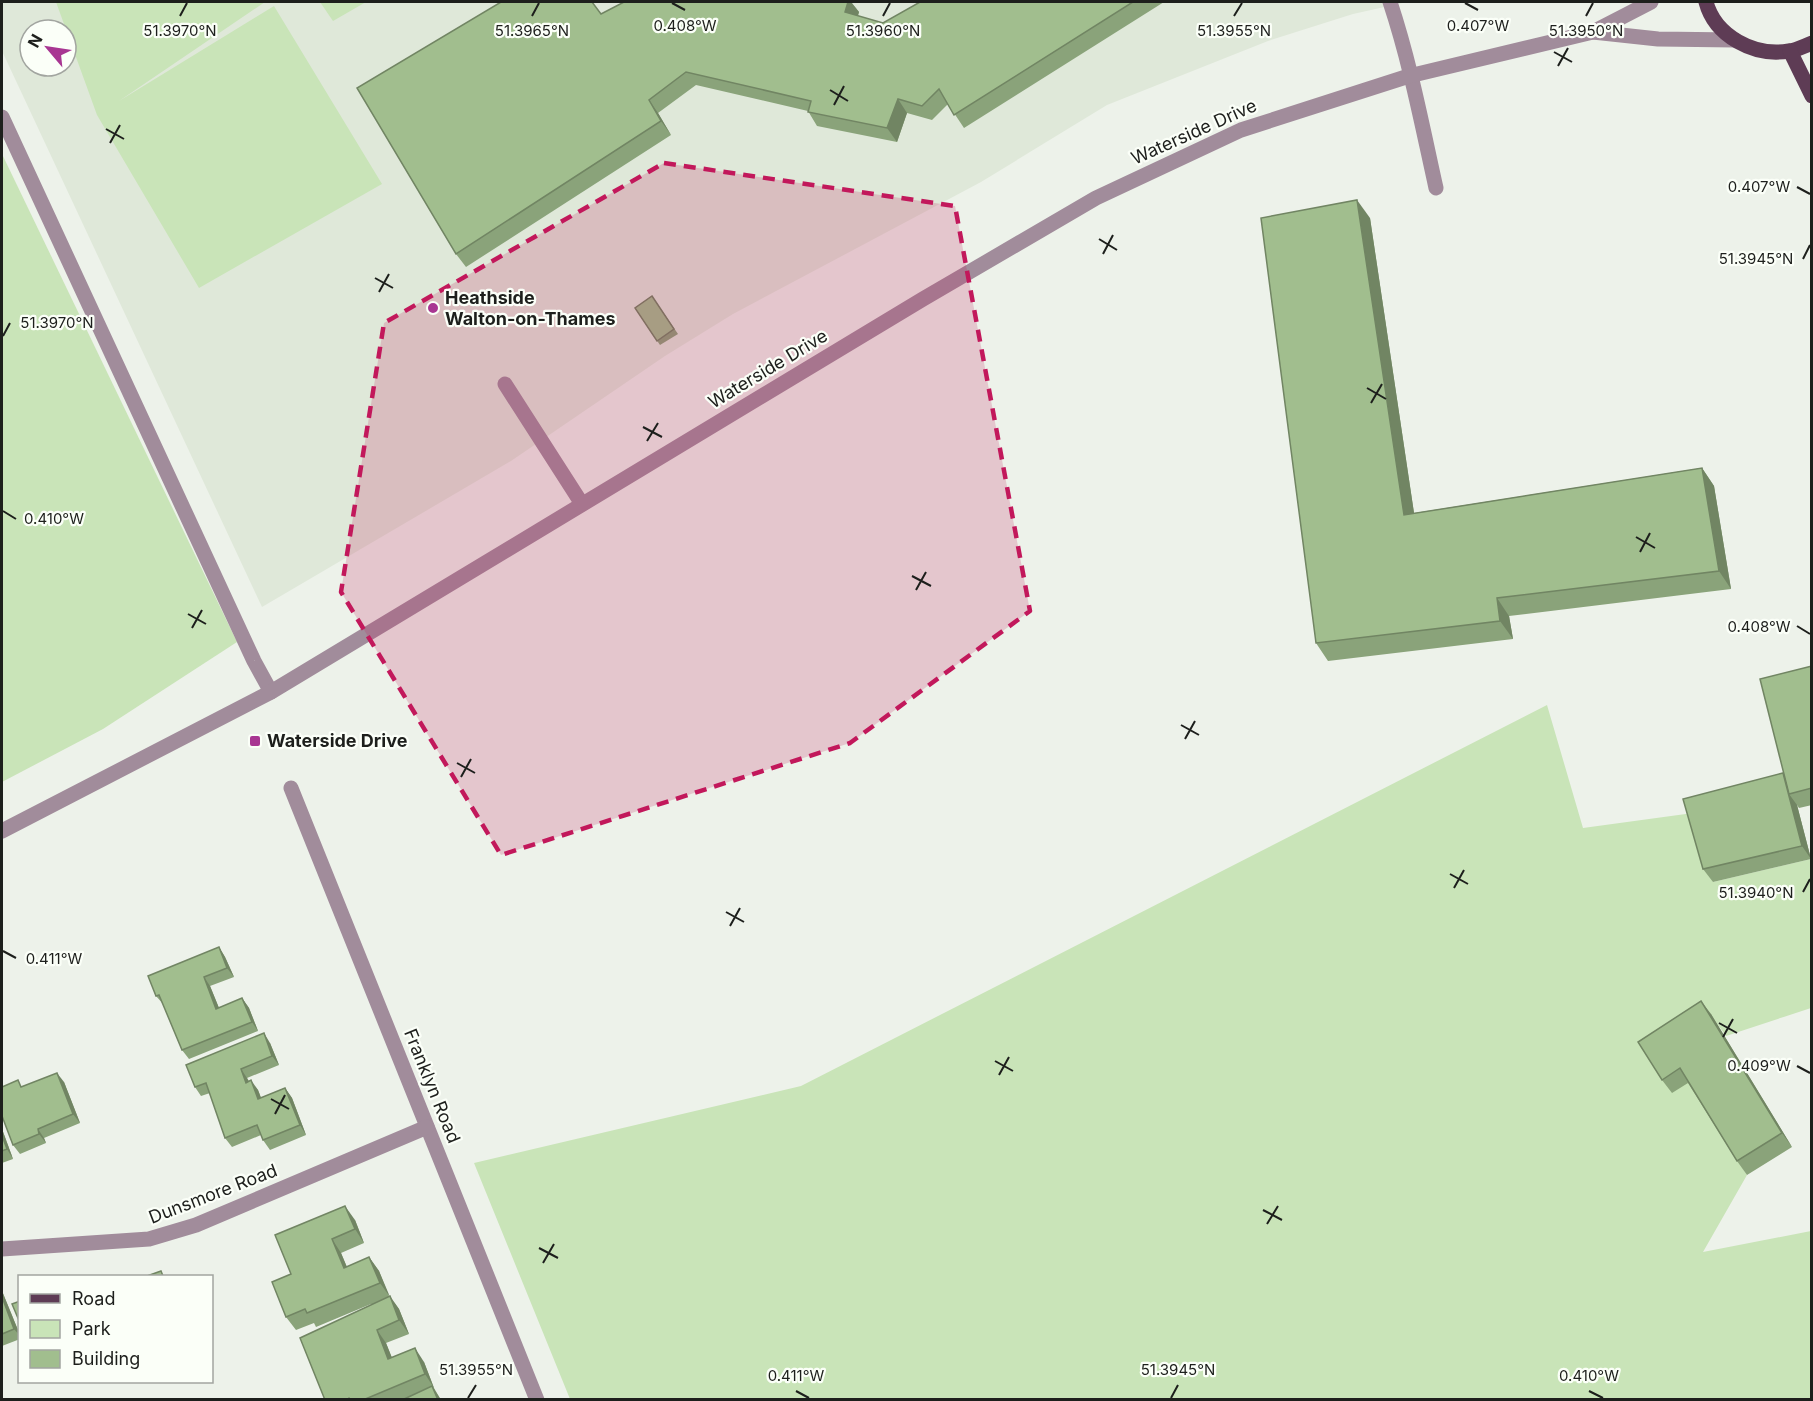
<svg xmlns="http://www.w3.org/2000/svg" width="1813" height="1401" viewBox="0 0 1813 1401" font-family="Inter,sans-serif">
  <rect width="100%" height="100%" fill="#edf2ea"/>
  <path fill="#dfe8d9" fill-rule="evenodd" d="M2,2H1407L1353,14L1268,41L1107,105L981,182L733,314L665,356L511,461L262,607L2,51ZM30,30H66V66H30Z"/>
  <g fill="#c9e4b8">
    <polygon points="56,2 265,2 119,101 274,6 382,184 199,288 97,115"/>
    <polygon points="320,2 366,2 333,21"/>
    <polygon points="2,154 237,642 103,729 2,782"/>
    <polygon points="1547,705 1583,828 1693,813 1713,882 1811,859 1811,1008 1726,1036 1710,1014 1689,1082 1747,1175 1703,1252 1811,1231 1811,1399 570,1399 474,1163 801,1086"/>
  </g>
  <g fill="none" stroke-linecap="round" stroke-linejoin="round">
    <g stroke="#a18c9b" stroke-width="15">
      <path d="M1390,2C1410,62 1422,125 1436,188"/>
      <polyline points="2,117 254,661 271,692"/>
      <polyline points="505,384 582,504"/>
    </g>
    <g stroke="#a18c9b" stroke-width="15">
      <polyline points="1593,32 1658,39 1735,40"/>
      <polyline points="291,788 537,1400"/>
      <polyline points="2,831 271,692 923,299 1096,198 1241,130 1409,76 1593,32 1651,2"/>
      <polyline points="2,1249 149,1239 196,1225 427,1127"/>
    </g>
    <g stroke="#5e3c55" stroke-width="15">
      <path d="M1706,2C1715,36 1754,57 1789,51C1797,50 1804,46 1812,43"/>
      <polyline points="1790,51 1812,96"/>
    </g>
  </g>
  <g fill="#8aa37a">
    <polygon points="624,2 851,2 859,12 858,16 883,23 920,2 1164,2 964,128 948,104 932,120 907,113 897,142 817,126 808,111 696,85 658,113 671,135 466,267 456,254 601,14"/>
    <polygon points="1370,218 1414,513 1702,468 1714,486 1731,589 1509,616 1513,639 1328,661 1316,643"/>
    <polygon points="652,296 678,334 660,345 635,308"/>
    <polygon points="1812,666 1812,805 1799,808 1797,805 1811,859 1713,882 1703,869 1783,773 1785,776"/>
    <polygon points="219,947 225,957 234,977 210,986 219,1008 242,998 249,1008 258,1031 189,1059 182,1050 164,1005 156,996"/>
    <polygon points="1711,1014 1792,1147 1747,1175 1737,1161 1688,1083 1672,1093 1662,1080"/>
    <polygon points="270,1043 279,1065 247,1078 249,1081 258,1090 261,1098 285,1088 292,1098 306,1135 270,1150 263,1140 261,1135 232,1147 225,1138 210,1093 201,1096 195,1087"/>
    <polygon points="64,1082 80,1123 44,1138 46,1143 20,1154 13,1145 22,1087"/>
    <polygon points="2,1129 13,1159 2,1163"/>
    <polygon points="355,1220 364,1243 341,1253 347,1267 369,1257 379,1271 389,1296 399,1309 409,1334 386,1343 392,1358 424,1362 434,1388 441,1400 325,1400 371,1304 316,1327 314,1323 296,1330 286,1317 291,1274"/>
    <polygon points="2,1291 20,1335 20,1339 2,1346"/>
  </g>
  <g fill="#718563">
    <polygon points="848,2 851,2 859,12 854,26 845,12"/>
    <polygon points="898,99 907,113 897,142 887,128"/>
    <polygon points="649,100 658,113 671,135 661,121"/>
    <polygon points="1357,200 1370,218 1417,533 1404,515"/>
    <polygon points="1702,468 1714,486 1731,589 1719,571"/>
    <polygon points="1497,598 1509,616 1513,639 1500,621"/>
    <polygon points="1783,773 1792,787 1789,794 1797,805 1811,859 1802,846"/>
    <polygon points="219,947 225,957 234,977 227,968"/>
    <polygon points="204,977 210,986 223,1018 216,1009"/>
    <polygon points="242,998 249,1008 258,1031 252,1022"/>
    <polygon points="1701,1001 1711,1014 1792,1147 1782,1133"/>
    <polygon points="264,1033 270,1043 279,1065 272,1056"/>
    <polygon points="241,1069 247,1078 253,1092 246,1083"/>
    <polygon points="57,1073 64,1082 80,1123 73,1114"/>
    <polygon points="251,1080 258,1090 265,1108 258,1099"/>
    <polygon points="285,1088 292,1098 306,1135 300,1125"/>
    <polygon points="2,1129 13,1159 7,1149 2,1136"/>
    <polygon points="38,1129 44,1138 46,1143 39,1134"/>
    <polygon points="345,1206 355,1220 364,1243 355,1229"/>
    <polygon points="332,1239 341,1253 353,1282 344,1268"/>
    <polygon points="369,1257 379,1271 390,1297 380,1283"/>
    <polygon points="2,1291 20,1335 20,1336 14,1329 2,1297"/>
    <polygon points="390,1296 399,1309 409,1334 399,1320"/>
    <polygon points="377,1330 386,1343 398,1373 388,1359"/>
    <polygon points="415,1348 424,1362 434,1388 425,1374"/>
    <polygon points="432,1386 441,1400 438,1400"/>
  </g>
  <g fill="#a1be8e" stroke="#718563" stroke-width="1.5">
    <polygon points="501,2 592,2 601,14 624,2 848,2 845,12 883,23 920,2 1133,2 954,115 939,89 922,106 898,99 887,128 808,112 811,101 686,72 649,100 661,121 456,254 357,88"/>
    <polygon points="1357,200 1404,515 1702,468 1719,571 1497,598 1500,621 1316,643 1261,218"/>
    <polygon points="652,296 674,329 657,341 635,308"/>
    <polygon points="1812,666 1812,788 1789,794 1760,679"/>
    <polygon points="1783,773 1802,846 1703,869 1683,799"/>
    <polygon points="219,947 227,968 204,977 216,1009 242,998 252,1022 182,1050 159,995 156,996 148,976"/>
    <polygon points="1701,1001 1782,1133 1737,1161 1680,1068 1662,1080 1638,1042"/>
    <polygon points="264,1033 272,1056 241,1069 246,1083 251,1080 258,1099 285,1088 300,1125 263,1140 257,1125 225,1138 206,1083 195,1087 186,1065"/>
    <polygon points="57,1073 73,1114 38,1129 39,1134 13,1145 2,1116 2,1087 18,1080 21,1087"/>
    <polygon points="2,1136 7,1149 2,1151"/>
    <polygon points="345,1206 355,1229 332,1239 344,1268 369,1257 380,1283 307,1313 305,1309 286,1317 272,1282 291,1274 275,1235"/>
    <polygon points="161,1271 163,1276 147,1276"/>
    <polygon points="390,1296 399,1320 377,1330 388,1359 415,1348 425,1374 363,1400 350,1400 349,1398 346,1400 325,1400 300,1338"/>
    <polygon points="2,1297 14,1329 2,1334"/>
    <polygon points="20,1301 20,1323 12,1304"/>
    <polygon points="432,1386 438,1400 402,1400"/>
  </g>
  <path fill="#c2185b" fill-opacity="0.2" stroke="#c2185b" stroke-width="4.5" stroke-dasharray="12 8" stroke-linejoin="round" d="M664,163L955,206L1030,611L850,743L501,855L341,592L384,323Z"/>
  <path fill="none" stroke="#1d1f1c" stroke-width="2" d="M672,3L685,10M1465,3L1478,10M180,16L187,3M532,16L539,3M883,16L890,3M1234,16L1242,3M1586,16L1593,3M1554,52L1572,62M1558,66L1568,48M830,90L848,101M834,105L844,86M106,129L124,139M110,143L120,125M1797,187L1810,194M1099,239L1117,250M1103,254L1113,235M1803,259L1810,245M375,278L393,288M379,292L389,274M3,336L10,323M1367,388L1386,399M1371,403L1382,384M643,427L662,437M647,441L658,423M3,511L16,519M1636,537L1655,548M1640,552L1650,533M912,576L931,586M916,590L926,572M188,614L206,624M1797,626L1810,634M192,628L202,610M1181,725L1199,735M1185,739L1195,721M457,763L475,773M461,777L471,759M1450,874L1468,884M1454,888L1464,870M1803,892L1810,879M726,912L744,922M730,926L740,908M3,951L16,958M1719,1023L1737,1033M1723,1037L1733,1019M995,1061L1013,1071M1797,1066L1810,1073M999,1075L1009,1057M271,1099L289,1109M275,1114L285,1095M1263,1210L1282,1220M1267,1224L1278,1206M539,1248L558,1258M543,1263L554,1244M796,1391L809,1398M1589,1391L1603,1398M468,1398L476,1385M1171,1398L1178,1385"/>
  <g fill="#a83692" stroke="#fbfff8" stroke-width="2">
    <circle cx="433" cy="308" r="6"/>
    <rect x="249" y="735" width="12" height="12" rx="3"/>
  </g>
  <g text-anchor="middle" stroke-width="4.5" stroke-linejoin="round" paint-order="stroke">
    <g font-size="18" fill="#1d1f1c" stroke="#fbfff8">
      <text transform="translate(1194 132) rotate(-24)" y="6">Waterside Drive</text>
      <text transform="translate(768 369) rotate(-31)" y="6">Waterside Drive</text>
      <text transform="translate(432 1086) rotate(68)" y="6">Franklyn Road</text>
      <text transform="translate(213 1194) rotate(-21)" y="6">Dunsmore Road</text>
    </g>
    <g font-size="18" font-weight="bold" fill="#1d1f1c" stroke="#fbfff8" text-anchor="start">
      <text x="445" y="304">Heathside<tspan x="445" dy="21">Walton-on-Thames</tspan></text>
      <text x="267" y="747">Waterside Drive</text>
    </g>
  </g>
  <g font-size="15" text-anchor="middle" fill="#1d1f1c" stroke="#fbfff8" stroke-width="4.5" stroke-linejoin="round" paint-order="stroke">
    <text x="685" y="31">0.408°W</text>
    <text x="1478" y="31">0.407°W</text>
    <text x="1234" y="36">51.3955°N</text>
    <text x="180" y="36">51.3970°N</text>
    <text x="532" y="36">51.3965°N</text>
    <text x="883" y="36">51.3960°N</text>
    <text x="1586" y="36">51.3950°N</text>
    <text x="1759" y="192">0.407°W</text>
    <text x="1756" y="264">51.3945°N</text>
    <text x="57" y="328">51.3970°N</text>
    <text x="54" y="524">0.410°W</text>
    <text x="1759" y="632">0.408°W</text>
    <text x="1756" y="898">51.3940°N</text>
    <text x="54" y="964">0.411°W</text>
    <text x="1759" y="1071">0.409°W</text>
    <text x="476" y="1375">51.3955°N</text>
    <text x="1178" y="1375">51.3945°N</text>
    <text x="796" y="1381">0.411°W</text>
    <text x="1589" y="1381">0.410°W</text>
  </g>
  <rect width="1813" height="1401" fill="none" stroke="#1d1f1c" stroke-width="6"/>
  <rect x="18" y="1275" width="195" height="108" fill="#fbfff8" stroke="#a2a5a0" stroke-width="1.5"/>
  <rect x="30" y="1294" width="30" height="9" fill="#5e3c55" stroke="#a2a5a0" stroke-width="1.5"/>
  <text x="72" y="1305" font-size="18" fill="#1d1f1c">Road</text>
  <rect x="30" y="1320" width="30" height="18" fill="#c9e4b8" stroke="#a2a5a0" stroke-width="1.5"/>
  <text x="72" y="1335" font-size="18" fill="#1d1f1c">Park</text>
  <rect x="30" y="1350" width="30" height="18" fill="#a1be8e" stroke="#a2a5a0" stroke-width="1.5"/>
  <text x="72" y="1365" font-size="18" fill="#1d1f1c">Building</text>
  <g transform="translate(48 48) rotate(299)"><circle r="28" fill="#fbfff8" stroke="#a2a5a0" stroke-width="1.5"/>
  <path d="M0-4.5L10 22L0 15L-10 22Z" fill="#a83692"/>
  <text y="-9" font-size="16" font-weight="bold" text-anchor="middle" fill="#1d1f1c">N</text>
  </g>
</svg>
